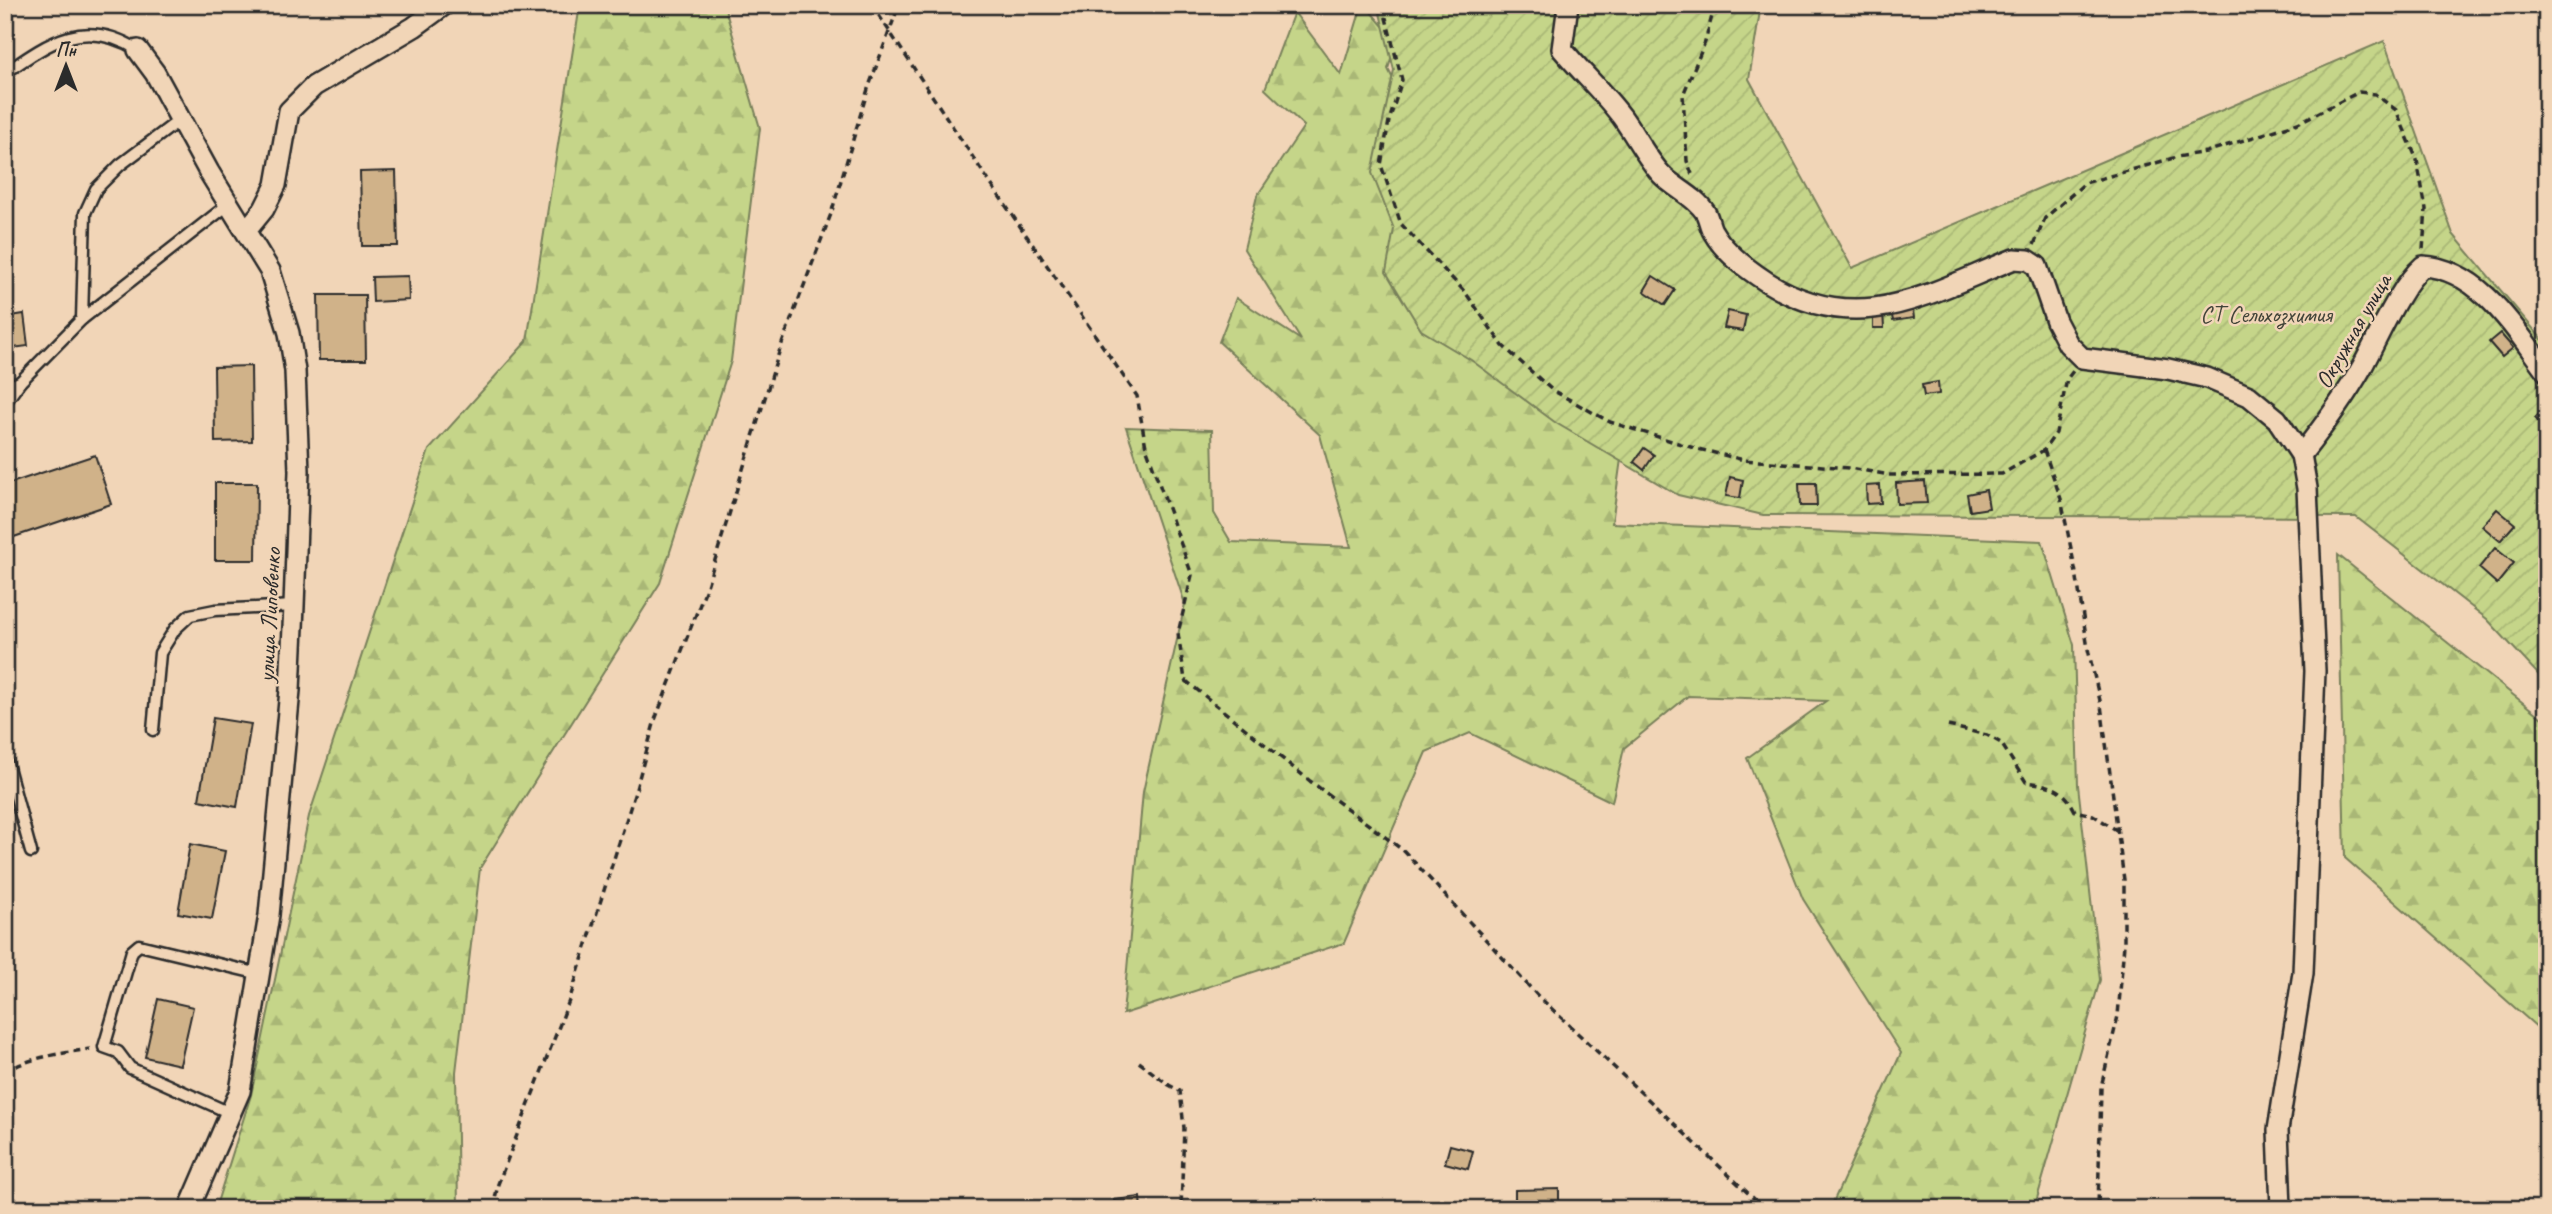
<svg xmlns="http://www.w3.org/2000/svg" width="2552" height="1214" viewBox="0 0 2552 1214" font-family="Caveat,sans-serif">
  <defs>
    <pattern id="forest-firs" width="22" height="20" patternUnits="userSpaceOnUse" patternTransform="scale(1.75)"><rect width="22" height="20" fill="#c5d589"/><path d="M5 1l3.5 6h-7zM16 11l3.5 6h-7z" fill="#a9b776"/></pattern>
    <pattern id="garden-furrows" width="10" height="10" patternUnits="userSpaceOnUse" patternTransform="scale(1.75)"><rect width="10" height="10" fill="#c5d589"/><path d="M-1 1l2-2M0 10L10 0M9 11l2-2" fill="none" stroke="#a9b776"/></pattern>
  </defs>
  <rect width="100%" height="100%" fill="#f1d5b7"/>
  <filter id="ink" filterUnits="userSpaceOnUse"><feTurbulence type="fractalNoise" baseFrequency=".0143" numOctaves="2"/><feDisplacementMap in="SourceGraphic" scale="14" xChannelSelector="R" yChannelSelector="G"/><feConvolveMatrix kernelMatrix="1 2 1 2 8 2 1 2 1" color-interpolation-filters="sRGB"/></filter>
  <g filter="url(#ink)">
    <g fill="url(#forest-firs)" stroke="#78805a" stroke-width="2">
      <polygon points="580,5 724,5 760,128 731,361 660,583 480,868 456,1072 458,1209 215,1209 251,1095 309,816 429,450 527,341"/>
      <polygon points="1362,5 1365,5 1396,41 1388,69 1463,220 1623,445 1612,523 2042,541 2074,645 2078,785 2100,980 2034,1209 1830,1209 1901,1053 1803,899 1747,758 1826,701 1688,696 1624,748 1612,802 1470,733 1426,752 1344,943 1123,1014 1143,792 1185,604 1126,427 1212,430 1214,513 1231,542 1351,547 1320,435 1219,342 1236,298 1301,340 1244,249 1257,196 1304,126 1265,89 1294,12 1341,75"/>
      <polygon points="2338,555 2547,722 2547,1036 2345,858"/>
    </g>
    <polygon fill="url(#garden-furrows)" stroke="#78805a" stroke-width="2" points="1378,5 1761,5 1749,79 1852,268 2384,41 2453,234 2547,345 2547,684 2487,619 2356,517 1763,515 1678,495 1556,423 1471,360 1421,330 1386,272 1394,229 1372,173 1394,70"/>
    <g fill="#d0b289" stroke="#2b2b2b" stroke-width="2">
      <polygon points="396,171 398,246 362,246 360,172"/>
      <polygon points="408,276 409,300 373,302 372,277"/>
      <polygon points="1653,276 1675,290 1665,305 1644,291"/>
      <polygon points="318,295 365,295 366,360 319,360"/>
      <polygon points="1912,303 1914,318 1893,321 1890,306"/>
      <polygon points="1728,311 1746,315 1743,331 1724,328"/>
      <polygon points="1873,312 1883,312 1884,328 1873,328"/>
      <polygon points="24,314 28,346 5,349 5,317"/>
      <polygon points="2500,333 2513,348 2502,357 2489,342"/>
      <polygon points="251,366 252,441 215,442 214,367"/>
      <polygon points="1938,382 1939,394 1924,396 1922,385"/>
      <polygon points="2547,406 2547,426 2545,428 2535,418"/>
      <polygon points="1644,448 1654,455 1644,470 1634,462"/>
      <polygon points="95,455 111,504 5,540 5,485"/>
      <polygon points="1730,477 1743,480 1740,498 1726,496"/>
      <polygon points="1925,481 1927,503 1897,504 1896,483"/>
      <polygon points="215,483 257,483 256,560 215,560"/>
      <polygon points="1799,483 1816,483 1817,506 1800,506"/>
      <polygon points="1880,485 1881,503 1867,504 1866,486"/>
      <polygon points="1986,490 1989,508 1970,511 1967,494"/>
      <polygon points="2497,509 2515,524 2500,541 2482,526"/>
      <polygon points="2495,548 2514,563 2497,584 2479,568"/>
      <polygon points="213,718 251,724 237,807 199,800"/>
      <polygon points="190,844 225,851 212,919 178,913"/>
      <polygon points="158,999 193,1007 180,1065 145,1057"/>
      <polygon points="1450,1145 1473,1151 1468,1169 1445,1163"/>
      <polygon points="1559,1189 1559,1209 1515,1209 1515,1190"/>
      <polygon points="1140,1197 1141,1209 1115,1209 1114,1200"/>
    </g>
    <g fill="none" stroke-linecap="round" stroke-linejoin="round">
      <defs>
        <g id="lane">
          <path d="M5,73C51,41 85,17 138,50"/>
          <polyline points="82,319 85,213 96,189 120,165 181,119"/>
          <polyline points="5,388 20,382 82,319 229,204"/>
          <polyline points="5,403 20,382"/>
          <polyline points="153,730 160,653 175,629 190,615 215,610 294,606"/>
          <polyline points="5,756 31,852"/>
          <polyline points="230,1113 130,1068 118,1052 104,1047 132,951 139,945 260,974"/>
        </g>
        <g id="street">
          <path d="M1568,5L1562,49C1581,72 1604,93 1622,117C1635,135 1646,157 1661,174C1674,188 1695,196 1705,212C1709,218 1709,226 1713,232C1725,253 1747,269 1767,282C1858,339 1926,294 2014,259L2028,260L2037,266L2056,321L2068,344L2082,358L2168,369L2207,378L2249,396L2277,419L2301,455L2307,488L2315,671L2303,973L2278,1130L2281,1209"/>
          <polyline points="138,50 155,73 209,172 270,271 289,333 295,371 299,471 294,606 290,690 269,915 240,1091 189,1209"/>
          <polyline points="246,231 264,209 276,185 289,111 314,86 414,27 444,5"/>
          <path d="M2301,455C2323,427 2344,399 2362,367C2378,338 2399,287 2423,266C2480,269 2516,331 2547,372"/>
        </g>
      </defs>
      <use href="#lane" stroke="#2b2b2b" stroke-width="15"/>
      <use href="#street" stroke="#2b2b2b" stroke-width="24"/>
      <g stroke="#2b2b2b" stroke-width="3.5" stroke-dasharray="7 5" stroke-linecap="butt">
        <polyline points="872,5 984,174 1137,396 1146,447 1192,575 1178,633 1185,680 1310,781 1404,851 1537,995 1765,1209"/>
        <polyline points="1388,5 1386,18 1402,80 1389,121 1381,165 1401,224 1465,292 1503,346 1552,390 1610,422 1694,448 1744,460 1849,468 1890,475 2002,474 2044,450 2056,433 2067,379 2073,371"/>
        <polyline points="1692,174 1687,161 1683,95 1705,42 1715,5"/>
        <polyline points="2034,245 2045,218 2085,183 2177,157 2206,152 2298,123 2359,92 2375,94 2396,110 2417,160 2426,209 2423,250"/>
        <polyline points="2044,450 2061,499 2077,578 2088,649 2101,705 2124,880 2124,944 2118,1016 2101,1087 2098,1209"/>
        <path d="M1948,726L1987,735L2001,743L2026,782C2051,785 2064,788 2075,811L2093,815L2118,831"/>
        <polyline points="1139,1062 1169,1085 1180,1091 1184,1128 1181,1209"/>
        <path d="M5,1072C33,1056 59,1054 90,1049"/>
        <polyline points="493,1209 498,1184 570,998 636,789 655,720 707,586 780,349 831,214 868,89 899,5"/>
      </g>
      <use href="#lane" stroke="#f1d5b7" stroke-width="10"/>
      <use href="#street" stroke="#f1d5b7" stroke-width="19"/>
    </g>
  </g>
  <g text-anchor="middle" stroke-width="5" stroke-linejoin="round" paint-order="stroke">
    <g font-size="24" fill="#424439" stroke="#f1d5b7">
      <text x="2266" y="322">СТ Сельхозхимия</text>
    </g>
    <g font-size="24" fill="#2b2b2b" stroke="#f1d5b7">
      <text transform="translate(2353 331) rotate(-60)" y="8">Окружная улица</text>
      <text transform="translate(269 615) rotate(-87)" y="8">улица Липовенко</text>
    </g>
  </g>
  <rect width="2552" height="1214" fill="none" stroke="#f1d5b7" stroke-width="28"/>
  <rect x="14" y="14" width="2524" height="1186" fill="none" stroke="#2b2b2b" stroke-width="2.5" filter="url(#ink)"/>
  <g transform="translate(66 66)" stroke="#f1d5b7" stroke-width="5" paint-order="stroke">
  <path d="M0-5L12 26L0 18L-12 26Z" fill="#2b2b2b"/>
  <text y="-10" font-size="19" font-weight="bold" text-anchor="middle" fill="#2b2b2b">Пн</text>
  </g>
</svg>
